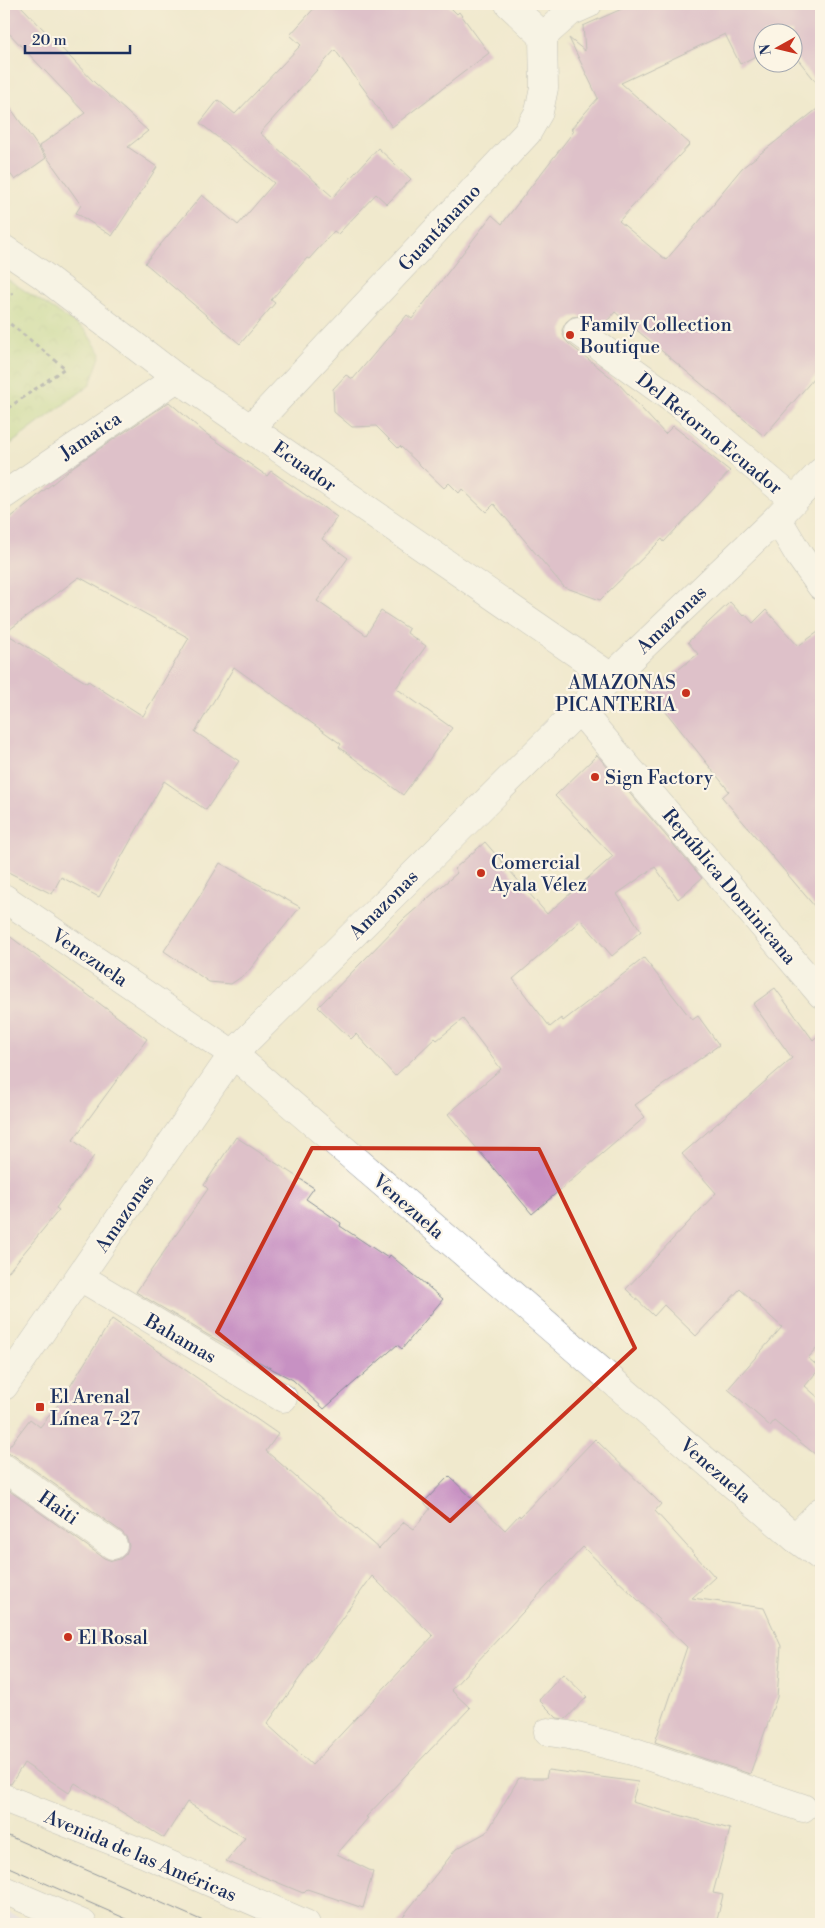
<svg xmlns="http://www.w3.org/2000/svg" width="825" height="1928" viewBox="0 0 825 1928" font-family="'Libre Bodoni',serif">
  <defs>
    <pattern id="park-crowns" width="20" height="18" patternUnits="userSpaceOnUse" patternTransform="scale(1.25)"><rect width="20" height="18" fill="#b2d37b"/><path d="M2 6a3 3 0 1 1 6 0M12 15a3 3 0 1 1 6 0" fill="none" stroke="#98b56d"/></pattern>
  </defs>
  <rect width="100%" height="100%" fill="#fcf5e5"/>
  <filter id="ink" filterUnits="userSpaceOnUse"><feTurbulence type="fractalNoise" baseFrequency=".02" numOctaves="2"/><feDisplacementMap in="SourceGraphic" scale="10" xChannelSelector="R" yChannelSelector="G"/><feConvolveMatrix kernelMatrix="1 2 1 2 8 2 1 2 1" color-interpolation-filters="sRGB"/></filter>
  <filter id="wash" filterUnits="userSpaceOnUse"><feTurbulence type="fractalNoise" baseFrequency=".0096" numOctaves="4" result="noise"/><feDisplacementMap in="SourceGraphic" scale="20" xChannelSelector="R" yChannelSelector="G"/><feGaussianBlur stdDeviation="1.12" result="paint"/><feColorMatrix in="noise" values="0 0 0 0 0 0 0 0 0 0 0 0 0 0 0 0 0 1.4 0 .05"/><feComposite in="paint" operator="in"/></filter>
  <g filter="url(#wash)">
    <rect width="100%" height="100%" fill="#f0e9cd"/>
    <polygon fill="#dbd6f7" points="4,1911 37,1924 4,1924"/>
    <polygon fill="url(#park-crowns)" stroke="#66816c" points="4,277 85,330 101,354 90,385 4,449"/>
    <g id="blocks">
      <g fill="#c791c3" fill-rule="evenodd">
        <polygon points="4,4 19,4 95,83 148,131 128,147 157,167 112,236 76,213 81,205 39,146 85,113 4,28"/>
        <polygon points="318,4 447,4 457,14 459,12 489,53 392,127 335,50 260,133 333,197 378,148 411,179 387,204 376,194 338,234 334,231 309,259 307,258 271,300 275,303 240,344 145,263 202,195 238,225 274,183 200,123 218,100 235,114 301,45 290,35"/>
        <polygon points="633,4 821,4 821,88 792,52 792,32 762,32 762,53 740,64 725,34 621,83 690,144 619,221 666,260 715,203 714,202 742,168 821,106 821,370 764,436 615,312 601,328 580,316 572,317 566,322 562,330 564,338 568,343 618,383 665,434 673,426 730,471 664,542 662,539 600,600 564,587 494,504 486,512 462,489 459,493 449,483 444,488 400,446 398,448 376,426 352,427 334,412 333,389 346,375 353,379 407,315 412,319 492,215 502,224 574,131 571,129 598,98 569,38 585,51 583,26"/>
        <polygon points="4,99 46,158 15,180 4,166"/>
        <path d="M169,402L205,433L267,476L271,471L337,517L322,539L348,558L317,601L366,635L381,611L409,629L407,633L426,646L396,688L452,728L403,795L339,747L341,744L234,667L195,732L239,761L206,810L164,781L99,897L61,877L52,894L4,870V523L74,466ZM79,577L189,638L143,716L88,681L87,683L5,633Z"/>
        <polygon points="730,602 743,616 745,614 753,623 766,610 798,646 821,630 821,914 722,797 729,791 650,692 698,654 688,642"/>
        <polygon points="597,755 702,878 678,899 655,867 617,894 641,931 612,956 581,920 513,979 550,1027 561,1018 563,1021 644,958 692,1020 698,1016 719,1045 635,1105 645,1117 532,1214 448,1114 501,1069 463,1019 437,1040 435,1038 395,1076 356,1034 351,1039 318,1007 404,919 457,873 454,869 485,842 547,914 613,856 555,796"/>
        <polygon points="220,863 300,907 247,973 231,984 209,982 164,951 198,899"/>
        <polygon points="4,932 147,1039 73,1140 94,1156 56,1208 59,1210 4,1277"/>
        <polygon points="775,988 813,1040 821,1033 821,1344 808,1358 820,1368 805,1386 821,1400 821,1459 774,1421 770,1426 728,1389 782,1327 740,1289 696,1336 664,1305 654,1316 626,1289 716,1193 682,1154 792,1058 753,1004"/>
        <polygon points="236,1137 314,1188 306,1199 341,1223 340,1226 388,1258 390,1255 443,1299 402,1349 397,1345 324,1409 293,1380 208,1335 136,1292 208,1189 204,1185"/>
        <path d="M112,1319L278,1434L266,1451L379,1549L404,1522L414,1529L430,1509L424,1502L449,1476L505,1530L519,1515L520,1517L595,1439L661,1504L655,1511L715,1577L692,1598L764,1608L781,1646L777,1697L750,1774L655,1742L687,1647L583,1547L451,1690L470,1708L366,1817L368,1818L337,1854L373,1872L363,1908L307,1889L303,1893L226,1861L245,1838L187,1802L164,1838L75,1783L69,1793L24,1763L11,1784L4,1783V1487L104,1558L112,1561L120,1559L126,1554L129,1546L127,1538L122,1532L13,1455L5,1452L30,1419L40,1427L61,1401ZM372,1576L433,1636L312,1765L267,1724Z"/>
        <polygon points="563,1674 587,1697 566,1719 557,1718 539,1700"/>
        <polygon points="548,1770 638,1782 632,1802 730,1829 713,1893 723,1895 716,1924 397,1924 456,1849 487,1832 519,1778 546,1778"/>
      </g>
    </g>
  </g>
  <g filter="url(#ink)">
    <use href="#blocks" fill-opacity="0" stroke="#868c96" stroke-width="1"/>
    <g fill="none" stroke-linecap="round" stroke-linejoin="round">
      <defs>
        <g id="minor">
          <polyline points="543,36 570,12 588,4"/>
          <polyline points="4,249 41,274 177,378 611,677"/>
          <polyline points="578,331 682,406 794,500"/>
          <polyline points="250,429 527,133 539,112 544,88 543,36 509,4"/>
          <polyline points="4,495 177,378"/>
          <polyline points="777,518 799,555 821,586"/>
          <polyline points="579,710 821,994"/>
          <polyline points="4,898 233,1054 795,1538 821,1557"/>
          <polyline points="80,1277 283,1398"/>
          <polyline points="4,1386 233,1054 579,710 611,677 777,518 821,472"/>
          <polyline points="4,1468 113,1545"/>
          <polyline points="795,1538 821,1511"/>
          <polyline points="548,1732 569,1735 632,1751 803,1808"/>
        </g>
        <g id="primary">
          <polyline points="4,1798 143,1853 306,1924"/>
          <polyline points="4,1890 83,1924"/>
        </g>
      </defs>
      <use href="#minor" stroke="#868c96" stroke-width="29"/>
      <use href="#primary" stroke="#868c96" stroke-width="29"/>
      <g stroke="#868c96" stroke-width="3" stroke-dasharray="4 4" stroke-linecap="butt">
        <polyline points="4,299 13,293"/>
        <polyline points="4,319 65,368 4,411"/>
      </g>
      <use href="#minor" stroke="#fff" stroke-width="28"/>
      <use href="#primary" stroke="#fff" stroke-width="28"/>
      <g stroke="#1b2f5e" stroke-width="1">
        <polyline points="4,1834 210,1924"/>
        <polyline points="4,1865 138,1924"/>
      </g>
    </g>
  </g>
  <path d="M0 0H825V1928H0ZM312,1148L539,1149L635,1348L450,1521L217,1332Z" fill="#f0e9cd" fill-opacity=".55" fill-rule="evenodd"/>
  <path fill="none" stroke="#c8321e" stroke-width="4" stroke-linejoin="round" d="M312,1148L539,1149L635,1348L450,1521L217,1332Z"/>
  <g fill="#c8321e" stroke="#fcf5e5" stroke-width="2">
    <circle cx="570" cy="335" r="5"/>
    <circle cx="686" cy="693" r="5"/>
    <circle cx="595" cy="777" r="5"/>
    <circle cx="481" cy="873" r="5"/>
    <rect x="35" y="1402" width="10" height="10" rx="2.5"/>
    <circle cx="68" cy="1637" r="5"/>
  </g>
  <g text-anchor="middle" stroke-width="4.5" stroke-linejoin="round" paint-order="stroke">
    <g font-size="19" fill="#1b2f5e" stroke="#fcf5e5">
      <text transform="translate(439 227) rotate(-47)" y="7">Guantánamo</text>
      <text transform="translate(710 433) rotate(39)" y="7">Del Retorno Ecuador</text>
      <text transform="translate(90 435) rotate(-34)" y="7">Jamaica</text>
      <text transform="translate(305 466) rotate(35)" y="7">Ecuador</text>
      <text transform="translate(671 619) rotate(-44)" y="7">Amazonas</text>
      <text transform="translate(730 886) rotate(50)" y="7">República Dominicana</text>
      <text transform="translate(383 904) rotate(-45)" y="7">Amazonas</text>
      <text transform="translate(90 957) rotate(34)" y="7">Venezuela</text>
      <text transform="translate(409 1206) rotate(41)" y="7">Venezuela</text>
      <text transform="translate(124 1213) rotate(-56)" y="7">Amazonas</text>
      <text transform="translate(181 1338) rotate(30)" y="7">Bahamas</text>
      <text transform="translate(716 1470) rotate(41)" y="7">Venezuela</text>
      <text transform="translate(59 1507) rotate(35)" y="7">Haiti</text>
      <text transform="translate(141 1855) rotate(23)" y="7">Avenida de las Américas</text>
    </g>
    <g font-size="19" fill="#1b2f5e" stroke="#fcf5e5" text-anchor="start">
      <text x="580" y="331">Family Collection<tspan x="580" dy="22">Boutique</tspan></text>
      <text x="676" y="689" text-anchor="end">AMAZONAS<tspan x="676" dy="22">PICANTERIA</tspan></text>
      <text x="605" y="784">Sign Factory</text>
      <text x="491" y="869">Comercial<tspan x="491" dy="22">Ayala Vélez</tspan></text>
      <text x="50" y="1403">El Arenal<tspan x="50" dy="22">Línea 7-27</tspan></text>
      <text x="78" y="1644">El Rosal</text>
    </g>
  </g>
  <rect width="825" height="1928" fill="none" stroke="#fcf5e5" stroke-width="20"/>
  <g transform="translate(778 48) rotate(262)"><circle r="24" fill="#fcf5e5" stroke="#a2a6af"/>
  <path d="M0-4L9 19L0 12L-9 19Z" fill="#c8321e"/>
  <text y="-8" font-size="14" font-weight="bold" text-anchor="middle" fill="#1b2f5e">N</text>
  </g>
  <path d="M25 45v8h105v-8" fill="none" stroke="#1b2f5e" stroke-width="2.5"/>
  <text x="32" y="45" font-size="15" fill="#1b2f5e" stroke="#fcf5e5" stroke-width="4" paint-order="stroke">20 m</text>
</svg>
